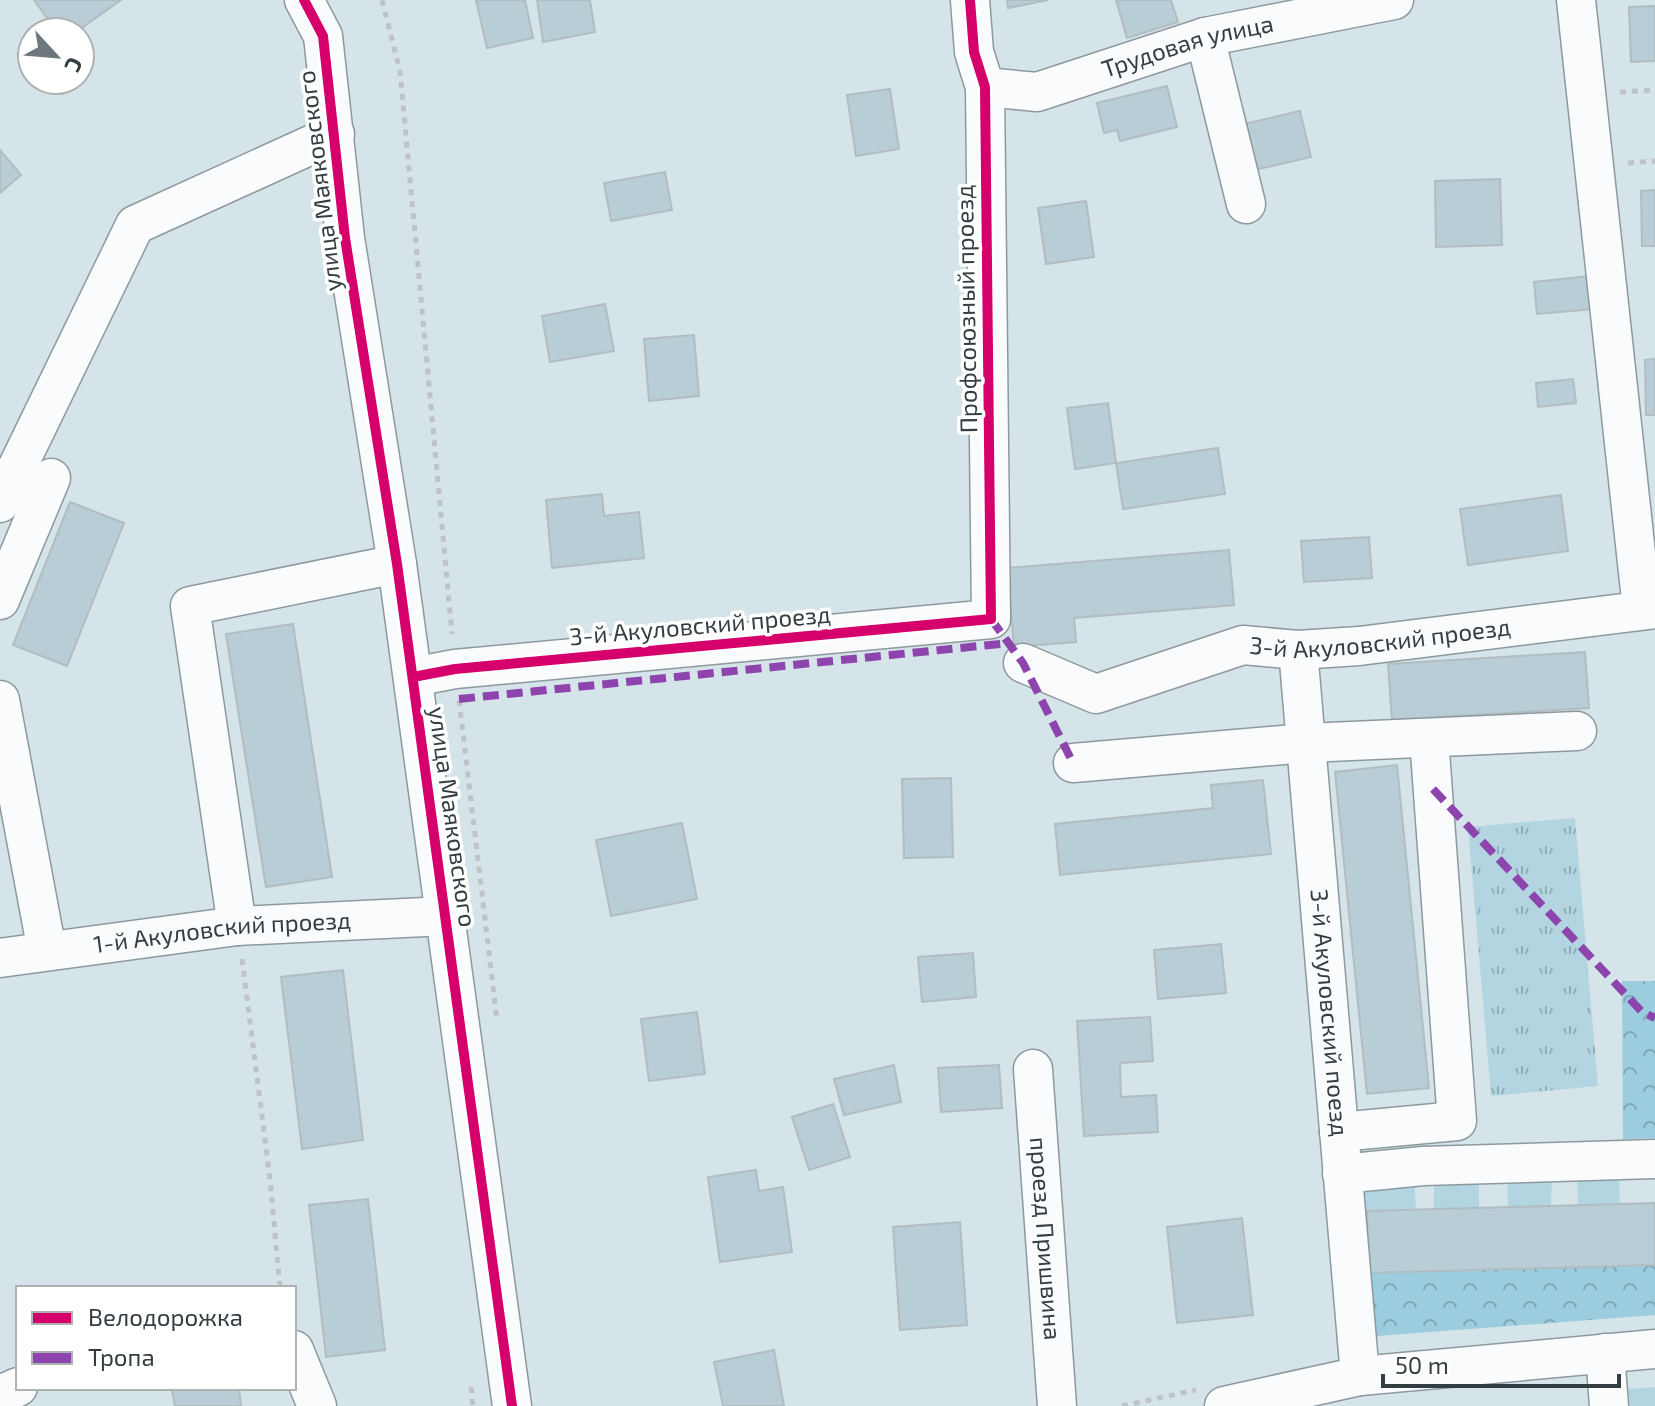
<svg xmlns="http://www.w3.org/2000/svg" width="1655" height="1406" viewBox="0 0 1655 1406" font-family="'Exo 2',sans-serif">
  <defs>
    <pattern id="forest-crowns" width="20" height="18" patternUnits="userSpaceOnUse" patternTransform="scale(2)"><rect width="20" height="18" fill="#9bcdde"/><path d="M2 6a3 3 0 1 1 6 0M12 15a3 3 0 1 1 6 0" fill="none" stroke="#7fa8b6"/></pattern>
    <pattern id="park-tufts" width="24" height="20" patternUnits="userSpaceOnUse" patternTransform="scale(2)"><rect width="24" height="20" fill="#b3d5e1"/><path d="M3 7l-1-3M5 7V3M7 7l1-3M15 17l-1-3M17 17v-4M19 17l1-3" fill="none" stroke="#92aeb8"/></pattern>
  </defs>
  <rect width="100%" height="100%" fill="#d5e4e9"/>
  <g fill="#b3d5e1">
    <polygon points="1507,1173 1552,1174 1551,1206 1508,1207"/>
    <polygon points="1619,1174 1620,1204 1578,1205 1577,1175"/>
    <polygon points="1414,1175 1416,1210 1367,1212 1367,1228 1358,1231 1355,1181"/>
    <polygon points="1479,1177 1479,1209 1434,1210 1434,1179"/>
    <polygon points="1655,1387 1655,1406 1630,1406 1628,1389"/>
  </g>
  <g fill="url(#forest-crowns)">
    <polygon points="1622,981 1655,981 1655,1138 1623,1139"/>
    <polygon points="1655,1265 1655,1315 1377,1336 1368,1273"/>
  </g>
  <polygon fill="url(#park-tufts)" points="1575,818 1598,1086 1491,1096 1468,827"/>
  <g fill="#b8cdd5" stroke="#b1bdc1" stroke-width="2">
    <polygon points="34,0 121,0 76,32 57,32"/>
    <polygon points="476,0 525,0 533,38 487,48"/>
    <polygon points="537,0 590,0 595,32 543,42"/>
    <polygon points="1007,0 1048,0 1008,8"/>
    <polygon points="1116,0 1171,0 1178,22 1127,38"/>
    <polygon points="1655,6 1655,61 1631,62 1629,7"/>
    <polygon points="1167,86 1177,127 1120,141 1117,130 1104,133 1097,103"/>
    <polygon points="890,89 899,149 856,156 847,95"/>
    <polygon points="1300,111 1311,157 1250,171 1240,125"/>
    <polygon points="0,150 21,175 0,193"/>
    <polygon points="665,172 672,210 611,221 604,183"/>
    <polygon points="1500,179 1502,245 1436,247 1435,181"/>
    <polygon points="1655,190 1655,246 1642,246 1641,191"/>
    <polygon points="1086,201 1094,257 1046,264 1038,208"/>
    <polygon points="1589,276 1593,309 1537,314 1534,282"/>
    <polygon points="605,304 614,351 550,362 542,316"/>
    <polygon points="694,335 699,396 649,401 644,339"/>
    <polygon points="1655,359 1655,415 1646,415 1645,360"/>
    <polygon points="1573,379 1576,403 1538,407 1536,383"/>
    <polygon points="1108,403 1116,463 1075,469 1067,408"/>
    <polygon points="1218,448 1225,494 1123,509 1116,463"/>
    <polygon points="602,494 604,516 639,512 644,558 552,568 546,500"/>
    <polygon points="1561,495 1568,551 1468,565 1460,509"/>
    <polygon points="70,502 124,523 67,666 13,645"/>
    <polygon points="1369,537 1372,578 1304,582 1301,541"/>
    <polygon points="1229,550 1234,605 1074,618 1076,642 1014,647 1007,568"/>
    <polygon points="293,624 332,877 266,887 226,634"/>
    <polygon points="1585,652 1589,708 1392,720 1388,664"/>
    <polygon points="1397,765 1429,1088 1367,1094 1335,772"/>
    <polygon points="951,778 953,857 904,858 902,779"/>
    <polygon points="1263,780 1271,854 1060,875 1055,824 1213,808 1211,785"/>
    <polygon points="682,823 697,899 611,916 596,840"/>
    <polygon points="1221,944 1226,993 1158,999 1154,950"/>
    <polygon points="973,953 976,997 922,1002 918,957"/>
    <polygon points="343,970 363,1140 302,1149 281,977"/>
    <polygon points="697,1012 705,1074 649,1081 641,1019"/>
    <polygon points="1150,1017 1153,1061 1120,1063 1121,1097 1156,1095 1158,1132 1084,1136 1077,1021"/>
    <polygon points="894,1065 901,1102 844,1115 834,1079"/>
    <polygon points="999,1065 1002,1108 941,1112 938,1068"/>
    <polygon points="833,1104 850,1157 809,1170 792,1117"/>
    <polygon points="756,1170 759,1191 783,1187 792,1252 720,1262 708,1177"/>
    <polygon points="368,1199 385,1350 326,1357 309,1205"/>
    <polygon points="1655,1203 1655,1265 1368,1273 1367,1211"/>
    <polygon points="1242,1218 1253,1315 1177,1323 1167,1227"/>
    <polygon points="960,1222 967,1325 900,1330 893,1227"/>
    <polygon points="774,1350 784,1406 723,1406 714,1362"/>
    <polygon points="184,1388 239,1388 241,1406 175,1406 172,1390"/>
  </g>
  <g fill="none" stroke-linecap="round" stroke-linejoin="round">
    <defs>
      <g id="minor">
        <polyline points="304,0 323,36 345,238 397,564 512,1406"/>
        <polyline points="1576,0 1642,609"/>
        <polyline points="1205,37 1246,204"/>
        <path id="s1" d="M985,87L1037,92L1205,37L1394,0"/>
        <polyline points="0,503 135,225 335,134"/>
        <polyline points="0,600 51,478"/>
        <path id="s2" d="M1298,650L1360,1376"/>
        <path id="s3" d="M1023,663L1096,694L1243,645L1298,650L1359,646L1655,609"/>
        <polyline points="413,677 455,669 991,619 985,87 974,52 970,0"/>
        <polyline points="0,700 47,951"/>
        <polyline points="1073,763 1306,743 1577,731"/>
        <polyline points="237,926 190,606 397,564"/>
        <path id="s4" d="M0,958L237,926L446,916"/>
        <path id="s5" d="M1033,1069L1057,1406"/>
        <polyline points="1339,1132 1457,1121 1429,738"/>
        <polyline points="1342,1174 1423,1166 1655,1159"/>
        <polyline points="294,1350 317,1406"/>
        <polyline points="1605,1353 1609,1406"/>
        <polyline points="0,1395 18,1387"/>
        <polyline points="1224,1406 1360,1376 1655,1349"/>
      </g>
    </defs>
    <use href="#minor" stroke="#8e999e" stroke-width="41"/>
    <g stroke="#bfc3c6" stroke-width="5" stroke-dasharray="6 6" stroke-linecap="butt">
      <polyline points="382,0 400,71 452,634"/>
      <polyline points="1620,92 1655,90"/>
      <polyline points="1628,163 1655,161"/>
      <polyline points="459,700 497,1020"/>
      <polyline points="242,959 270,1179 280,1288"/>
      <polyline points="471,1387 473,1406"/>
      <polyline points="1122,1406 1196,1390"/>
    </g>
    <use href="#minor" stroke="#f9fbfc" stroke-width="38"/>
    <g stroke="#8e44ad" stroke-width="8" stroke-dasharray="16 8" stroke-linecap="butt">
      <polyline points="991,619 1023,663 1073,763"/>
      <polyline points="459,699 1009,643"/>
      <polyline points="1433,789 1642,1012 1655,1018"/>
    </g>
    <defs>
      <g id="cycleway">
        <polyline points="304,0 323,36 345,238 397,564 512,1406"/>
        <polyline points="413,677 455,669 991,619 985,87 974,52 970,0"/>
      </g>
    </defs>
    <use href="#cycleway" stroke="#fff" stroke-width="15"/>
    <use href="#cycleway" stroke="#d6006c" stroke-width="10"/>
  </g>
  <g text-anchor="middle" stroke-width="7" stroke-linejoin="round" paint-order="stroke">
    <g font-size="24" fill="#343e42" stroke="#fff">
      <text dy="8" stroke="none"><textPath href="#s1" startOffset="210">Трудовая улица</textPath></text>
      <text transform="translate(320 181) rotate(-97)" y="8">улица Маяковского</text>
      <text transform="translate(967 309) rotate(-91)" y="8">Профсоюзный проезд</text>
      <text transform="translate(700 626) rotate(-5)" y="8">3-й Акуловский проезд</text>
      <text dy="8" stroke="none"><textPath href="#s3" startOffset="372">3-й Акуловский проезд</textPath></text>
      <text transform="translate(452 817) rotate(82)" y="8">улица Маяковского</text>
      <text dy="8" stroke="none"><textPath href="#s4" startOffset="224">1-й Акуловский проезд</textPath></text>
      <text dy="8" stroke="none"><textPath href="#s2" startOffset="364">3-й Акуловский поезд</textPath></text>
      <text dy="8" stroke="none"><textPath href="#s5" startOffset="170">проезд Пришвина</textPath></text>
    </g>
  </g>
  <rect x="16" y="1286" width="280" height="104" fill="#ffffff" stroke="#aeb2b3" stroke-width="2"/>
  <rect x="32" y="1312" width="40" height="12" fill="#d6006c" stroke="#aeb2b3" stroke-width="2"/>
  <text x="88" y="1326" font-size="24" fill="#343e42">Велодорожка</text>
  <rect x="32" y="1352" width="40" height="12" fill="#8e44ad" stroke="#aeb2b3" stroke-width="2"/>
  <text x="88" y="1366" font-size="24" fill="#343e42">Тропа</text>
  <g transform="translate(56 56) rotate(116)"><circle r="38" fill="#ffffff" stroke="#aeb2b3" stroke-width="2"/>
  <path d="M0-6L14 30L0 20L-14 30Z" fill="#6c787c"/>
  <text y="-12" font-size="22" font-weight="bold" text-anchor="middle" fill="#343e42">С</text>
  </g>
  <path d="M1383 1374v12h236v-12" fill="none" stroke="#343e42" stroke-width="4"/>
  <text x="1395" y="1374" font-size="24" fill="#343e42" stroke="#ffffff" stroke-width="6" paint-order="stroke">50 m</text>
</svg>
